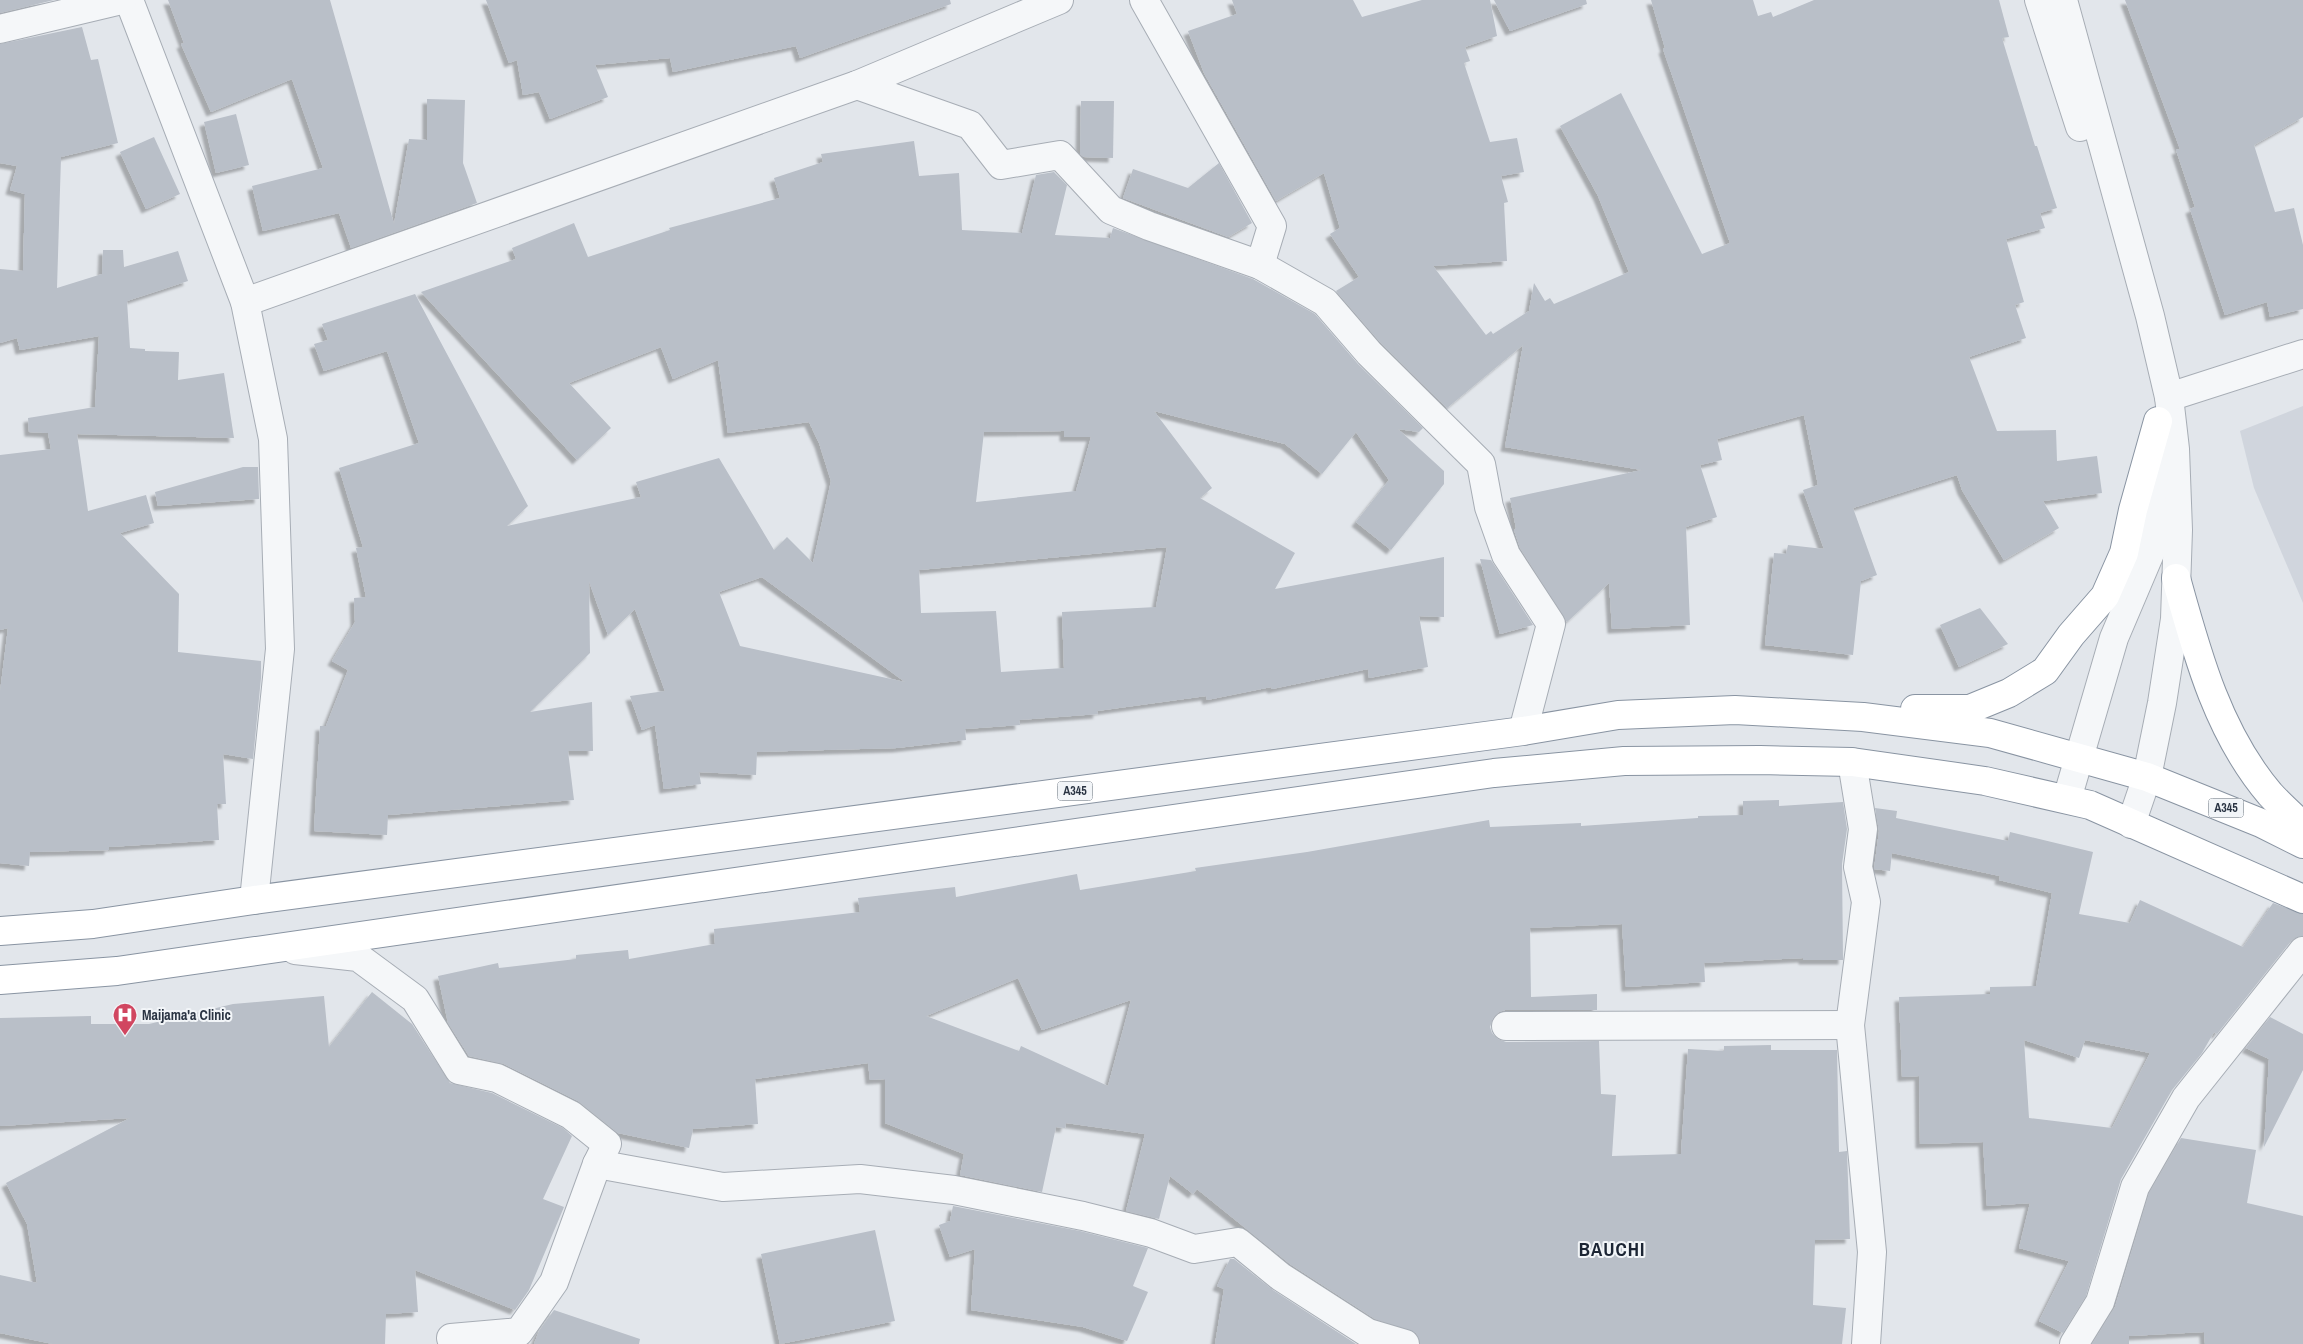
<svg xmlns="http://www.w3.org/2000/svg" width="2303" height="1344" viewBox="0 0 2303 1344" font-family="'Archivo Narrow',sans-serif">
  <defs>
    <filter id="shadow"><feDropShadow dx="-4.5" dy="4.5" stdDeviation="1" flood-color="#0004"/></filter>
  </defs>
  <rect width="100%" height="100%" fill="#e2e6eb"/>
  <polygon fill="#d0d5dd" points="2303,406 2303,603 2254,488 2240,431"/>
  <g fill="#b9bfc8" fill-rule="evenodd" filter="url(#shadow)">
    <polygon points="0,0 54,0 0,13"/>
    <polygon points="168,0 330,0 394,224 409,139 427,140 427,99 465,100 463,163 477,203 351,248 339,213 263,231 252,186 323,168 292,79 211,112 181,44 184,43"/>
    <polygon points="486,0 950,0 951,4 800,58 796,46 673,72 670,58 595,65 608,97 550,119 539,92 523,95 517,60 509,63"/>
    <polygon points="1232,0 1353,0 1362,17 1422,0 1490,0 1497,36 1465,47 1470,61 1464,63 1490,142 1517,138 1524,172 1501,176 1508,202 1504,203 1507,261 1433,266 1486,335 1491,331 1493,334 1529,311 1534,283 1545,301 1550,298 1554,304 1629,272 1598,196 1560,126 1621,93 1702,254 1730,243 1663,49 1665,48 1651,0 1753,0 1758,16 1771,12 1773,17 1814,0 1999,0 2009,37 2002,38 2035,146 2037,146 2057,208 2040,213 2045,228 2006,239 2024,302 2015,305 2026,338 1969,357 1997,431 2056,430 2057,461 2097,456 2102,493 2043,501 2059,528 2004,560 1962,490 1957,475 1853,508 1877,575 1861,581 1853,655 1765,645 1774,553 1786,554 1788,545 1824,549 1803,490 1818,485 1804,415 1717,439 1722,460 1700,465 1717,517 1686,527 1690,625 1612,629 1609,583 1567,622 1520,548 1514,530 1516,528 1510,498 1642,470 1505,447 1523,345 1447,408 1380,342 1336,291 1359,277 1330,234 1340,228 1324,173 1276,201 1204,73 1188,31 1237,14"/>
    <polygon points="1494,0 1586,0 1587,4 1510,31"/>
    <polygon points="2125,0 2303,0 2303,117 2254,145 2275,212 2294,208 2303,245 2303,309 2270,317 2267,302 2225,315 2190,209 2195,207 2176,150 2180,149"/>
    <polygon points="82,27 91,60 98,59 118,143 61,157 57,288 102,274 103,250 123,250 124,267 178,251 188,281 127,301 130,348 145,349 145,351 179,352 178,380 224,373 234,438 77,434 88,511 146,495 154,523 120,533 179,594 178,652 261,661 261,678 253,759 223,754 226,804 217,804 219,840 109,847 109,850 30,852 29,866 0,863 0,692 8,628 0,630 0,455 51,449 48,433 29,432 28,418 95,407 99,336 20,350 17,338 0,343 0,269 23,271 25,194 10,190 17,166 0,163 0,44"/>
    <polygon points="1081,101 1114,101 1113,158 1084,157 1080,154"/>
    <polygon points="236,114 249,165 216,173 204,122"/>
    <polygon points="154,137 180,194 146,209 120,152"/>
    <path d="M914,141L919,176L959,173L962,230L1022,233L1036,175L1054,172L1067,185L1055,235L1110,238L1113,228L1253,279L1315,314L1358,364L1423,428L1419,432L1398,429L1444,471V484L1391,550L1356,522L1389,480L1356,432L1322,474L1285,444L1154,411L1212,488L1200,498L1295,553L1275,589L1444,557V617L1419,616L1428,667L1369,678L1368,669L1272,689L1271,687L1207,700L1206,696L1097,711L1098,714L1019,720L1020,725L965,729L966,740L897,748L757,752L756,775L699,772L701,784L664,789L655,725L642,730L630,696L665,691L635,609L608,635L589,581L590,653L530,712L592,702L593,751H568L574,800L388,815L387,835L314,831L320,726H326L348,670L332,661L355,622L354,598L366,597L356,548L363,547L339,468L419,443L387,351L324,371L314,344L328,340L322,324L415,294L528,506L507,526L641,497L636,482L719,458L774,550L787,537L813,563L831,481L819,443L809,422L728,433L718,360L673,379L661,347L569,383L611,428L577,460L421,292L516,259L512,248L574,223L588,257L670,230L669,228L780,198L774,178L823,162L821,154ZM1064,431V437H1091L1076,491L976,502L984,432ZM1167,547L1156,607L1062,612L1064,668L1001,672L996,611L921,613L919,570ZM762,577L905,682L740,646L719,592Z"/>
    <polygon points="1219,163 1252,223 1228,237 1123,198 1133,169 1188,188"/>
    <polygon points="243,467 258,467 259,499 158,506 155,492"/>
    <polygon points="1480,559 1491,560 1533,625 1500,634"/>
    <polygon points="1980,608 2008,644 1959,667 1940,625"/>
    <path d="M1779,800V806L1843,802L1847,829L1842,864L1843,960H1803V958L1704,963L1705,982L1626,987L1622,924L1530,928L1531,997L1597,994V1010H1505L1499,1012L1493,1018L1490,1027L1492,1033L1498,1039L1506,1042L1599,1041L1601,1094L1616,1095L1612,1156L1681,1154L1688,1049L1724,1051V1046L1771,1045V1050H1837L1839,1152L1847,1151L1850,1239L1815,1240L1813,1305L1846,1308L1842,1344H1420L1416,1333L1375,1319L1290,1264L1197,1189L1193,1194L1170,1176L1159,1219L1126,1211L1145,1134L1066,1123L1065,1128L1056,1127L1042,1192L960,1175L964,1154L885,1123V1079L870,1080L868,1063L755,1079L758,1124L693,1129L689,1148L618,1133L578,1101L504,1064L469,1056L448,1023L438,976L498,963L499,968L576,959V955L628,950L629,959L715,944L714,929L860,912L858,898L955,887L956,897L1077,874L1080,890L1196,871L1195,868L1307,852L1489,820L1490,827L1581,823V826L1698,818V816L1743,815V801ZM1018,978L1042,1030L1131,1000L1108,1086L1021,1046L1019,1051L926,1016Z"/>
    <path d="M1875,808L1897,811L1896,818L2008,841L2010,832L2093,852L2079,914L2130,923L2140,900L2243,947L2273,903L2303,914V936L2297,937L2291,941L2217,1034L2214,1032L2202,1053L2172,1090L2121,1179L2086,1296L2063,1333L2039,1321L2069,1261L2019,1248L2030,1203L1987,1206L1983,1142L1920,1144L1919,1076L1902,1077L1899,997L1990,994V987L2036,986L2052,893L1999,880L2000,876L1892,853L1890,871L1874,869L1879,831ZM2024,1040L2079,1058L2085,1040L2150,1053L2112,1128L2029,1118Z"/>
    <polygon points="372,992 412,1024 450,1083 492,1093 563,1128 572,1136 543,1199 564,1207 529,1290 515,1310 415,1270 418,1312 386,1314 385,1344 53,1344 0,1333 0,1275 37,1283 27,1224 6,1183 130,1118 0,1126 0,1018 91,1016 91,1024 149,1024 233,1004 324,996 329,1047"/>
    <polygon points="2270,1017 2303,1034 2303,1070 2264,1147 2269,1059 2246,1048"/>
    <polygon points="2181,1138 2256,1150 2247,1203 2303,1216 2303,1344 2205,1344 2204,1332 2129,1336 2129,1344 2092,1344 2115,1307 2149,1193"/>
    <polygon points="953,1206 1080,1231 1148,1248 1133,1286 1148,1292 1127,1341 1083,1327 971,1310 975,1249 950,1257 939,1225 950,1221"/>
    <polygon points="875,1230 895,1321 780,1344 761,1254"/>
    <polygon points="1230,1259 1234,1259 1273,1290 1356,1344 1215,1344 1224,1289 1217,1286"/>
    <polygon points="554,1310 640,1339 639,1344 534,1344 539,1331"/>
  </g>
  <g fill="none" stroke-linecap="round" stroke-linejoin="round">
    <defs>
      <g id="minor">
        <polyline points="129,0 245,302 273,439 280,649 254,900"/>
        <polyline points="1144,0 1272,226 1260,265"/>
        <polyline points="2039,0 2080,127"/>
        <polyline points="2063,0 2150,316 2169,397 2175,449 2178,530 2175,619 2162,703 2147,777 2131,824"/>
        <polyline points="0,29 122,0"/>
        <polyline points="857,85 970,125 1001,165 1060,155 1111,210 1149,226 1260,265 1325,302 1369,353 1481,464 1489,507 1506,555 1551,624 1523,731"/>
        <polyline points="245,302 857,85 1059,0"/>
        <polyline points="2169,397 2303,354"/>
        <polyline points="1852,762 1863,829 1858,867 1866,902 1850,1025 1872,1252 1866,1344"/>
        <polyline points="2067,799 2114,638 2151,551 2151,508 2155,457"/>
        <polyline points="295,950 358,957 415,999 459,1070 497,1078 571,1115 607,1144 597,1164 554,1282 519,1332 451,1338 453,1344"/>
        <polyline points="1506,1026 1850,1025"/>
        <polyline points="597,1164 723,1187 860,1179 954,1190 1083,1216 1151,1233 1194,1249 1238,1242 1281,1277 1368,1333 1405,1344"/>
        <polyline points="2074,1344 2100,1302 2135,1187 2186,1098 2303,951"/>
      </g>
      <g id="highway">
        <path d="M2176,578C2197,654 2218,733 2270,794C2280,805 2292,816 2303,826"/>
        <polyline points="1915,709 1970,709 2009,693 2045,671 2071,635 2105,596 2124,553 2133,510 2158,421"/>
        <polyline points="0,931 93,924 254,900 1523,731 1618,715 1735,710 1863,717 1990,733 2147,777 2261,823 2303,844"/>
        <polyline points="0,980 117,971 1494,773 1624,761 1760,760 1852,762 1985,781 2090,805 2303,899"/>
      </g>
    </defs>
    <use href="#minor" stroke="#a7adb5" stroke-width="30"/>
    <use href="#highway" stroke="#8994a2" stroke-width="30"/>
    <use href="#minor" stroke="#f5f7f9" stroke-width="28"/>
    <use href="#highway" stroke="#fff" stroke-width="28"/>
  </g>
  <defs>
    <symbol id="hospital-pin" viewBox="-11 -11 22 30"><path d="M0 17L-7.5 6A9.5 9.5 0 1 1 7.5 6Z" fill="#d14660" stroke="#f2f5f8"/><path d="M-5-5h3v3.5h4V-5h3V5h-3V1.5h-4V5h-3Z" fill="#fff"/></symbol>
  </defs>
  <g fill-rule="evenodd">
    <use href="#hospital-pin" x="111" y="1001" width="28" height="38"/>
  </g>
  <g text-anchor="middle" stroke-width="4" stroke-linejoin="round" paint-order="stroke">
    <g fill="#f2f5f8" stroke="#666e79" stroke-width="1">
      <rect x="1057.5" y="781.5" width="35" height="19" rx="4"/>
      <rect x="2208.5" y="798.5" width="35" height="19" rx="4"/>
    </g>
    <g font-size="12" font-weight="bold" fill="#2a3443">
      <text x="1075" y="795">A345</text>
      <text x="2226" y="812">A345</text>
    </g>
    <g font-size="14" font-weight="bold" fill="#2a3443" stroke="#f2f5f8" text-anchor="start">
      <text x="142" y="1020">Maijama'a Clinic</text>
    </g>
    <g font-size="19" font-weight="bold" letter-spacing="1" fill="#1c2534" stroke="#f2f5f8">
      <text x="1612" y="1256">BAUCHI</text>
    </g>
  </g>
</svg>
